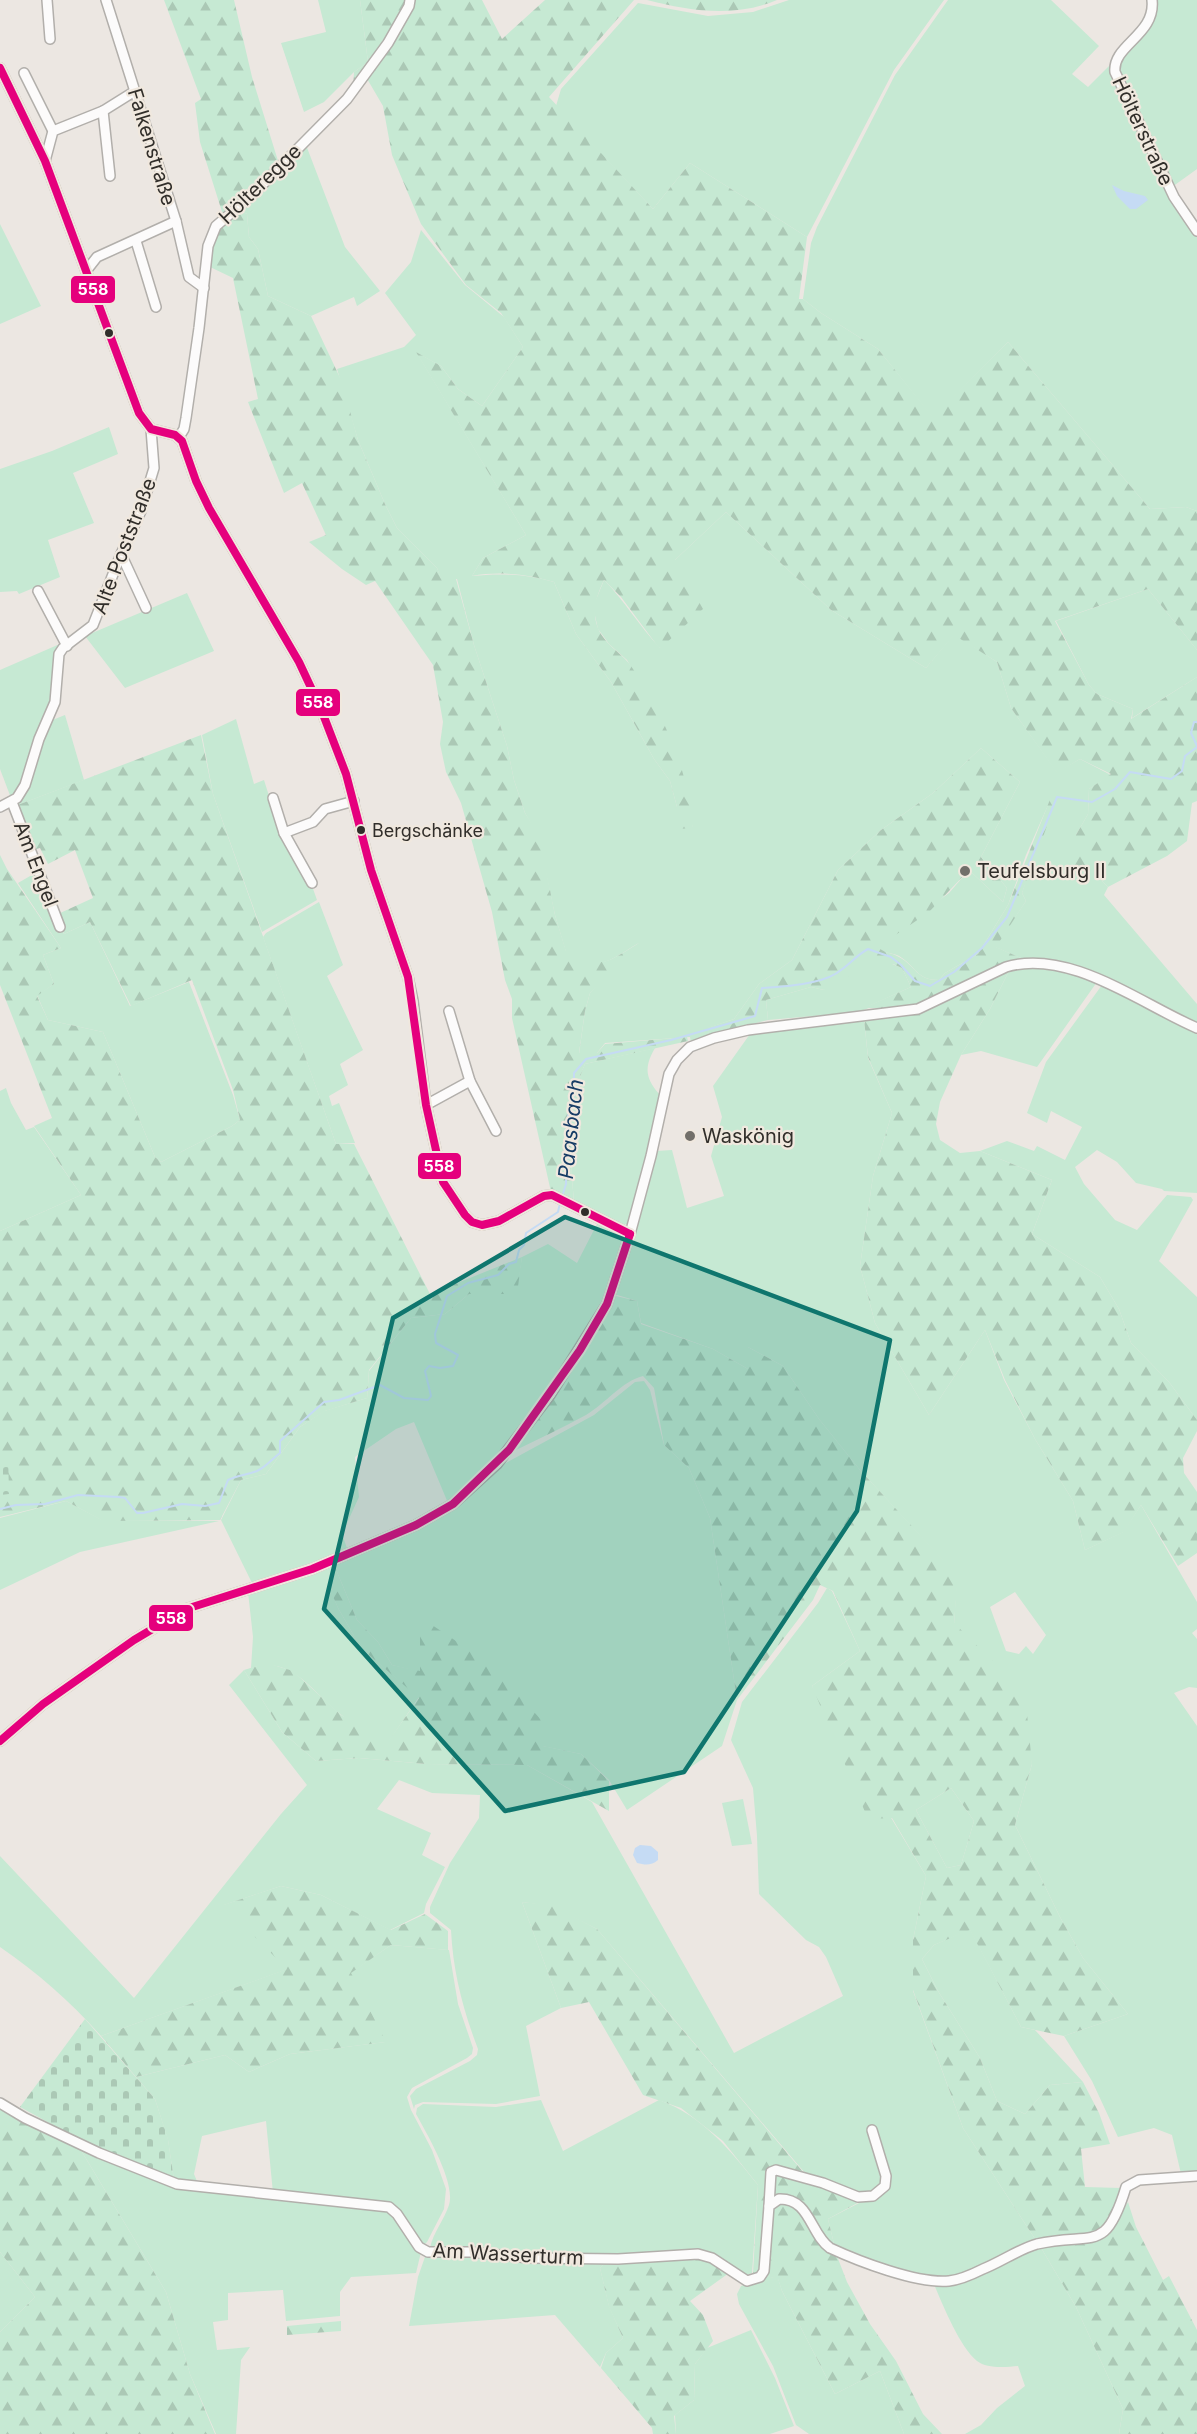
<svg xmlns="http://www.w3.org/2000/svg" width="1197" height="2434" viewBox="0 0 1197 2434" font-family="Inter,sans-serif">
  <defs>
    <pattern id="forest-firs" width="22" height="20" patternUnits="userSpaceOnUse" patternTransform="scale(1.5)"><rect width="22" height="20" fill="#c6e9d3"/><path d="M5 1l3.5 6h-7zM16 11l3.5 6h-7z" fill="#abc8b5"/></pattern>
    <pattern id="cemetery-stones" width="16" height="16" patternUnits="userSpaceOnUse" patternTransform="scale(1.5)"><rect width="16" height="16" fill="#c6e9d3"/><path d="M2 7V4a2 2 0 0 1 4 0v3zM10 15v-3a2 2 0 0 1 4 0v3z" fill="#abc8b5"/></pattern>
  </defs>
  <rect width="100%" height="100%" fill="#ece7e2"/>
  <g fill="#c6e9d3" fill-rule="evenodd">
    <polygon points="318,0 360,0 368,62 354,72 324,102 304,112 281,43 326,32"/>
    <polygon points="789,0 944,0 894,70 807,237 690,163 653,209 556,106 561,89 638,3 708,16 753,12"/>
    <polygon points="948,0 1051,0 1099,46 1072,74 1088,87 1110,65 1115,85 1150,154 1197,235 1197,511 1186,507 1150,509 1008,342 933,418 878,349 821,313 803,299 811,243 817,227 895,75"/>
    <path d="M1155,0H1197V169L1172,187L1117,69C1120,63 1122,56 1127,52C1141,36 1161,24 1155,0Z"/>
    <polygon points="306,145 345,247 380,291 357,306 354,297 311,316 268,296 258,249 249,237 247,214 238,209"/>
    <polygon points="0,224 41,306 0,324"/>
    <path d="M421,230L465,285L504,317L523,347L482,406L458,389L441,366L417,353L526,535L483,558L472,576C500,573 527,574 554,582L576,634L611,682L654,759L670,781L677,807L693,828L669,740L660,718L627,660L609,644L598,629L593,607L604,580C625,601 639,626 660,648L675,560L726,512L831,610L926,668L954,634L997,662L1011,708L1057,772L1080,759L1111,775L1089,789L1088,814L1076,835L1094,873L1108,887L1104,895L1197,1004V1025L1094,973L1067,963L1043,958H1021L995,947L1026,901L1022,893L1053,794L1026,855L1008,905L978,954L945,973L939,980C916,980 916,966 899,956C891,952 884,954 877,947L949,893L969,870L1003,902L1007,888L981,857L1020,782L981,748L933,793L881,830L838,870L792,960L759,984L734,1019L708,1028L709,1035L691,1042L690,1037L605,1043L597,1053L579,1054L585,1011L590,993L639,943C608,961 600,973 566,952L555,915L538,836L525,813L514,780L507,746L474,645L457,579H441L437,568L397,528L385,504L358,440L337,369L404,347L416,335L385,293L411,262Z"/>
    <polygon points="109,427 118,454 73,473 94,523 48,540 60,577 19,594 17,591 0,592 0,469 52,451"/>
    <polygon points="1148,589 1197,650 1197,677 1132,718 1133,709 1097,694 1089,685 1056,621"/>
    <polygon points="187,593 214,651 125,688 85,636"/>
    <polygon points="62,643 51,703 19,789 11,798 0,769 0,670"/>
    <polygon points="65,715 84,780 15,806 26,792 50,721"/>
    <polygon points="236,719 254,784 264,780 281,834 312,886 317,900 262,932 213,794 202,735"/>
    <polygon points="37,872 64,934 90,922 130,1006 189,982 233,1095 240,1120 232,1126 161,1162 155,1157 103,1032 48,1020 37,995 54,984 43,955 61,948 18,883"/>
    <polygon points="319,902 343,965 327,976 363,1050 340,1064 348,1085 329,1096 332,1106 339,1103 355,1143 336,1144 263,937 266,933"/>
    <polygon points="866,953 902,968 911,987 869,1006 869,1008 858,1012 768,1020 766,1000 811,987 824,990 855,966"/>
    <polygon points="1046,966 1097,982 1037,1067 981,1051 961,1055 990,1009 1010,969"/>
    <polygon points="1102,985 1197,1032 1197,1193 1164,1191 1162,1189 1136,1183 1117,1162 1097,1150 1075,1167 1084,1184 1115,1220 1137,1230 1167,1195 1191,1197 1193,1200 1159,1261 1197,1297 1197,1420 1169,1382 1131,1343 1119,1309 1100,1277 1032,1234 1052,1180 980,1151 1007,1141 1034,1151 1037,1146 1065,1160 1082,1127 1051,1111 1047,1123 1027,1113 1046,1062"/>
    <path d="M864,1019L868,1058L892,1113L873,1176L860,1266L875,1323L929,1415L985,1330L1004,1380L1035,1439L1073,1501L1085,1550L1123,1532L1141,1505L1197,1602V1629L1192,1633L1197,1639V1688L1189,1687L1174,1693L1197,1726V2174H1181L1172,2135L1154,2128L1118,2137L1092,2081L1064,2036L1128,2014L1083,1958L1060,1917L1015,1825L1032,1764L1012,1683L954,1624L957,1576L860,1470L819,1419L783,1366L748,1347V1369L713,1349L641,1323L637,1301L614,1294L656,1151L672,1150L687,1208L724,1196L711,1156L722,1117L713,1086L750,1034ZM1015,1592L1046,1635L1033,1654L1026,1646L1019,1654L1006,1651L990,1607Z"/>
    <path d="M655,1048C643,1068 646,1080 661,1096L648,1155L631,1217L627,1224L620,1226L574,1201C570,1155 566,1107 585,1064Z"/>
    <polygon points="6,1088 11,1103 26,1130 34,1127 81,1195 0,1231 0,1091"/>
    <polygon points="599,1220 626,1235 603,1304 546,1392 488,1468 448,1503 414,1422 396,1429 355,1457 359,1497 342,1534 348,1551 302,1569 252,1583 221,1520 241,1480 266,1474 300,1427 324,1411 367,1398 369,1371 411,1318 445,1314 469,1294 516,1294 522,1257 548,1244 577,1263"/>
    <path d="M644,1381L650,1390L664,1445L689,1468L710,1518L737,1700L722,1746L627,1810L609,1780L581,1754L542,1746L420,1618V1672L392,1665L378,1642L357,1620L335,1567L323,1571L338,1608L361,1648L419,1697L389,1741C373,1732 354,1725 340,1714C311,1691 292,1655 251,1668L253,1637L248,1592L299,1578L348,1558L473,1492L502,1465L594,1415L635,1382Z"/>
    <polygon points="66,1501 102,1520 219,1521 80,1552 0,1590 0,1518"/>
    <path d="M827,1588L832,1591L860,1651L812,1686L926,1876L913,1940V1991L963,2128L1037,2242C1018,2250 964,2278 947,2279C908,2280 871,2261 835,2248L828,2219L863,2201L805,2173L597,1929L550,1906L522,1902L561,2008L526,2026L540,2096L496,2104L423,2102L415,2105L414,2109L410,2096L416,2089L470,2061L477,2055L478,2049C463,2010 453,1972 451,1930L430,1913V1907L450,1863L479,1818L480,1795L432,1793L399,1780L377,1809L431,1833L422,1855L445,1867L426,1904L424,1913L390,1930L321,1895L281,1886L224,1905L288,1969L101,2036C71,2002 38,1973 0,1947V1856L134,1998L281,1814L307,1785L229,1685L244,1670L282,1732L316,1761L359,1758L426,1764L527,1765L592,1802L734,2053L843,1996L826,1957L819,1947L806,1940L759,1894L757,1836L753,1788L731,1740L742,1702L818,1603Z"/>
    <polygon points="951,1788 974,1821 961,1865 947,1868 916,1810"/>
    <polygon points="743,1799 752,1844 732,1846 722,1803"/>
    <polygon points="970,1929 1021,2027 1035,2030 1083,2082 1050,2085 1025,2114 997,2101 980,2058 938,1991 922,1959 934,1945"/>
    <polygon points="391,1945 449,1950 458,2004 473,2048 472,2054 467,2058 412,2088 407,2097 411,2110 432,2150 446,2189 444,2209 427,2242 423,2246 390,2205 273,2193 266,2121 202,2136 194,2174 199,2186 174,2180 168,2140 155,2099 136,2077 225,2055 249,2072 290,2054 385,2042 350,1973"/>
    <path d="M541,2100L563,2151L659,2100C703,2116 730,2150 758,2185L752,2273L739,2278L715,2255L647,2252L567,2256L430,2248C433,2233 444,2220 449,2205C456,2183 427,2134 416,2114L417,2108L423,2104L496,2107Z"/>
    <polygon points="79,2147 170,2185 189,2190 385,2209 396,2220 421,2252 416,2273 351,2277 340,2292 340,2316 286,2321 283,2290 228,2293 228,2320 213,2322 217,2350 250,2347 241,2360 236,2434 216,2434 190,2374 166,2292"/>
    <path d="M1040,2246L1076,2307L1123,2409L1119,2434H965L981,2425L997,2408L1025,2386L1018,2366C1006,2367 987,2369 977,2361C959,2346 942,2303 933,2282L950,2283Z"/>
    <polygon points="0,2252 35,2297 0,2332"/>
    <polygon points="426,2254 609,2259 600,2268 609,2306 623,2338 606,2353 600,2367 555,2315 409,2326 418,2277"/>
    <polygon points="763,2276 778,2278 782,2291 835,2394 880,2371 904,2434 809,2434 796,2425 773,2366 739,2304 737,2294 741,2286 755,2282"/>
    <polygon points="751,2330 775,2378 794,2426 770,2434 676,2434 675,2415 694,2400 695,2364 707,2348"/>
  </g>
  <g fill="url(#forest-firs)" fill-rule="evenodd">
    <polygon points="164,0 234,0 252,77 279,164 251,192 223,215 200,142 195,103 201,99"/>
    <path d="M360,0H482L502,39L545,0H634L549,97L653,209L690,163L807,237L799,299H803L821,313L878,349L933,417L1008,342L1150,509L1186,507L1197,511V650L1148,589L1055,621L1089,685L1097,694L1133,709L1131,719L1197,677V801L1192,803L1187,841L1167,856L1108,887L1094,873L1080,875L1073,861L1076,835L1088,814L1089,789L1111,774L1080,759L1057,773L1011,708L997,662L954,635L926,668L831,610L726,512L675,560L703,609L663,646L659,648L621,597L604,580C597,595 591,611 598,628C604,644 622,653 631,666C662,711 690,774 693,828L677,829V807L670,781L654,759L611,682L576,634L554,582C527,574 499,571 472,576L483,558L526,535L416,352L441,366L458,389L482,406L523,347L501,313L466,285L421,224L392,155L383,106L366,77L353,89L354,72L368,62Z"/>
    <path d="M647,0H777C734,18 690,11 647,0Z"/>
    <path d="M238,209L247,214L249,237L258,249L268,296L311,316L342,382L358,440L385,504L397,528L437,568L441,578L456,579L474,645L507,746L514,780L525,813L539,835L555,915L566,951C600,972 609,961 639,943L643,946L590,993L585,1011L579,1053H597L605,1044L687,1037L688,1041L585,1064C566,1107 570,1155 574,1202L551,1192L512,1018V999L505,980L492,912L461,803L446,772L440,744L443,722L433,665L375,581L366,585L342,569L309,542L326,535L302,483L284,493L248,402L258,399L233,278L210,267C212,238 218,229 238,209Z"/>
    <polygon points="201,735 213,794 336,1144 354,1144 430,1294 522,1257 517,1294 469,1294 445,1314 411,1318 369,1370 367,1398 325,1411 300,1427 266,1474 241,1480 220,1520 103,1521 66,1501 0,1517 0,1231 81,1195 34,1126 52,1118 0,985 0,855 7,869 61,948 43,955 54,984 37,996 48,1020 103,1032 155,1157 161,1162 232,1126 240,1120 233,1090 192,980 131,1006 90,922 64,934 58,914 93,898 75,850 48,864 40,848 33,850 15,806"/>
    <path d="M981,748L1020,782L981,857L1007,888L1003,902L969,870L929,912L878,947C885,954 891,952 899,957C916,966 916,980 939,980L945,973L978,954L1008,905L1053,792V810L1022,893L1026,901L996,947L1021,958C981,968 946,1001 906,1007C894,1009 881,1008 869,1008L868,1006L911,987L902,968L893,964L881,967L866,954L841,986L824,990L811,987L766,1000L768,1020L709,1035L707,1028L734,1019L759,984L792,960L838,870L881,830L933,793Z"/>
    <polygon points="1010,969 990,1009 961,1055 940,1102 936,1124 940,1140 960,1153 980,1151 1052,1180 1032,1234 1100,1277 1119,1309 1131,1343 1169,1382 1197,1420 1197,1431 1183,1458 1184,1473 1197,1492 1197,1553 1178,1566 1141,1505 1124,1532 1085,1550 1073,1501 1035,1439 1005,1380 985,1330 929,1415 875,1323 860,1266 873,1176 892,1113 868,1057 864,1019 910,1014 938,1005"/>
    <path d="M616,1296L637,1301L641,1324L713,1349L748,1369V1347L783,1366L819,1419L860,1470L958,1576L954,1623L1025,1693L1032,1764L1015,1825L1060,1917L1083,1958L1128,2014L1064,2036L1021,2027L970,1930L934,1945L922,1959L938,1991L980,2058L997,2101L1025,2114L1050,2085L1083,2082L1099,2113L1110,2144L1081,2149L1085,2187L1121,2188C1117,2198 1115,2211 1109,2220C1096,2241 1059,2238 1037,2242L963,2128L913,1990V1940L926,1876L892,1818L868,1819L812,1686L860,1651L833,1591L820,1585L813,1600L737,1700L710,1518L689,1468L664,1445L654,1388L643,1376C622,1381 605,1404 586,1415C562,1428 538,1439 514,1451L584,1353L611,1308ZM951,1788L974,1821L961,1865L947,1868L916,1810Z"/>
    <polygon points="335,1567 357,1620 378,1642 392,1665 420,1671 420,1617 489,1663 545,1724 543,1746 581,1754 609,1781 609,1811 527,1765 426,1764 359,1758 316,1761 282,1732 244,1670 267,1663 293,1671 341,1715 389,1740 419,1698 361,1648 338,1608 322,1571"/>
    <polygon points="281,1886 321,1895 391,1930 425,1914 448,1931 448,1950 391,1945 351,1973 386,2042 290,2054 249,2072 225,2055 136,2077 101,2036 287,1969 223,1905"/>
    <polygon points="522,1902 551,1905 597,1929 804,2173 801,2177 863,2200 828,2219 837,2256 847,2282 870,2324 896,2361 923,2414 942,2434 904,2434 880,2371 835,2394 782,2291 778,2279 753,2273 758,2185 723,2141 681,2108 643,2095 589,2002 561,2008"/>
    <polygon points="0,2105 79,2147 166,2292 190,2374 215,2434 0,2434 0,2332 35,2297 0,2252"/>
    <polygon points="1128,2202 1136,2227 1163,2280 1169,2276 1197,2330 1197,2434 1119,2434 1123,2409 1076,2307 1040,2246 1092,2242 1107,2236"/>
    <polygon points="713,2258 729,2273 690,2301 703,2315 713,2341 695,2364 694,2400 674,2416 676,2434 653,2434 652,2428 601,2368 606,2353 623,2338 609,2307 600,2268 609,2259"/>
    <polygon points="341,2321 341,2331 287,2335 287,2326"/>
  </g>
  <g fill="url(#cemetery-stones)">
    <polygon points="0,1453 8,1453 9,1494 0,1495"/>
    <polygon points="85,2019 155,2099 168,2139 174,2180 95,2148 20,2107"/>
  </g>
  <g fill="#c5dbf4">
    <polygon points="1112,185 1124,191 1145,196 1148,200 1136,209 1130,209 1117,196"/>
    <path d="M640,1845L651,1846L658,1852V1860C651,1866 645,1865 637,1863L633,1855L635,1848Z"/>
  </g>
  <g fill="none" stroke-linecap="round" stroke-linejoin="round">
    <g stroke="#c5dbf4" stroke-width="2">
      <polyline points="1197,722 1194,722 1191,733 1197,746"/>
      <path d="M562,1197L566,1184L567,1120L574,1094V1073L586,1059L671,1040L755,1016L762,988C784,987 825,984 841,970C851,963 857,955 868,949L891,957L901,965L915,981L930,986L954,972L982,948L1007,917L1057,797L1092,802L1115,789L1130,772L1171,779L1182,771L1185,756L1197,747"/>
      <path d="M0,1509L16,1505L45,1504L78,1495L119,1497L125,1498L137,1513H143L182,1504L205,1506L219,1503L228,1480C238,1475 247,1475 257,1471C266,1467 272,1459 280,1453V1441L324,1402L339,1400L380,1385L404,1398L428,1400L431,1396L425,1371L429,1366L440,1368L453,1366L458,1355L436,1343L435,1334L447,1296L468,1283L498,1275L509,1264L516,1262L519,1250L524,1245L526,1233L558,1212L560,1203"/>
    </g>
    <defs>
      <g id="minor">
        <polyline points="47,0 50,39"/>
        <polyline points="106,0 176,221 189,277 204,288"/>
        <path d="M1152,0C1156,35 1112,45 1115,72L1174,197L1197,231"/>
        <polyline points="0,68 45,161 139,413 151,429 175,435 182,441 196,481 209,508 299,662 321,709 346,774 371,870 408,977 413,1001 426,1105 443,1182 465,1215 472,1222 482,1225 499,1221 544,1196 552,1195 630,1234"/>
        <polyline points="24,73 53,131"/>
        <polyline points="103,111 110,176"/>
        <polyline points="45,161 53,131 103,111 135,91"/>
        <polyline points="136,241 156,307"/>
        <polyline points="86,271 97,257 176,221"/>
        <polyline points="179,437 184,429 186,418 199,328 208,246 216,226 253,194 347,99 388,43 409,6 410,0"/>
        <polyline points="121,554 146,608"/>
        <polyline points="38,591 67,646"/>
        <polyline points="273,798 284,833 312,883"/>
        <polyline points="12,802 60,927"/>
        <polyline points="0,807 17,798 25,785 39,739 55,702 59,654 63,648 93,625 121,554 141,511 154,468 151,429"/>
        <polyline points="284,833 313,822 325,809 354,801"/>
        <polyline points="449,1011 470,1081 496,1131"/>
        <polyline points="426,1105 470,1081"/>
        <path d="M0,1741L43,1704L134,1640L186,1609L312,1569L416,1525L453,1504L497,1464L550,1395L607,1304L630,1234L651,1156L669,1074L677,1060L690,1047L714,1038L748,1030L918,1009L1006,967C1069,948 1141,1004 1197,1028"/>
        <path d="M0,2103L25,2118L99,2153L177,2184L389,2207L397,2214L419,2247L428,2252H471L529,2258L618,2259L698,2254L712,2258L747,2281L760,2277L764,2271L769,2206L779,2199C810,2198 810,2234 830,2248C858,2261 917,2284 949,2281C959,2280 973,2274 983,2269C1001,2262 1019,2249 1037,2244C1093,2231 1105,2256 1126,2187L1139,2180L1197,2176"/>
        <polyline points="769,2206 771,2172 776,2170 823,2183 858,2197 873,2196 885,2186 886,2176 872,2130"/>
      </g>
    </defs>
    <use href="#minor" stroke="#b2afab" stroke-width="12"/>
    <use href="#minor" stroke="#fcfbfb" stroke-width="9"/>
    <defs>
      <g id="bus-1">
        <polyline points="0,68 45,161 139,413 151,429 175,435 182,441 196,481 209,508 299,662 321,709 346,774 371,870 408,977 426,1105 443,1182 465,1215 472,1222 482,1225 499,1221 544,1196 552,1195 630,1234"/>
        <polyline points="0,1741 43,1704 134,1640 186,1609 312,1569 416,1525 453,1504 509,1450 580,1350 607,1304 630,1234"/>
      </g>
    </defs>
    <use href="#bus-1" stroke="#f0e8de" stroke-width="12"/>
    <use href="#bus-1" stroke="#e5007d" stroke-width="8"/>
  </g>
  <path fill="#0f766e" fill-opacity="0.2" stroke="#0f766e" stroke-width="4.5" stroke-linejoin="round" d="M565,1217L890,1340L857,1511L684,1772L505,1811L324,1609L393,1318Z"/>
  <g fill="#312e2a" stroke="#f0e8de" stroke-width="2">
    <circle cx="109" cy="333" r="5"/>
    <circle cx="361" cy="830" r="5"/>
    <circle cx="585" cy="1212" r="5"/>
  </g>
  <g fill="#726f6a" stroke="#f0e8de" stroke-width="2">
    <circle cx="965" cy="871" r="6"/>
    <circle cx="690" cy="1136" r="6"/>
  </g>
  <g text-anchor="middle" stroke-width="4.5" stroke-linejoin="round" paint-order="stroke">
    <g font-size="18" fill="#312e2a" stroke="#f0e8de" text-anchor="start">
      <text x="372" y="837">Bergschänke</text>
    </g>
    <g font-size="20" fill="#312e2a" stroke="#f0e8de">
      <text transform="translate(1143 131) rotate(65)" y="7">Hölterstraße</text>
      <text transform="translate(152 147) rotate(73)" y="7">Falkenstraße</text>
      <text transform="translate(260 184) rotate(-44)" y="7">Hölteregge</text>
      <text transform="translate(124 546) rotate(-69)" y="7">Alte Poststraße</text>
      <text transform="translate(36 864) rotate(69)" y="7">Am Engel</text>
      <text transform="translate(508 2254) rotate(3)" y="7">Am Wasserturm</text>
    </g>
    <g font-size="20" fill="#312e2a" stroke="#f0e8de" text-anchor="start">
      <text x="977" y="878">Teufelsburg II</text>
      <text x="702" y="1143">Waskönig</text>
    </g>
    <g font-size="21" font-style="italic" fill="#163c65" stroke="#f0e8de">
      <text transform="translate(571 1129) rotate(-84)" y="7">Paasbach</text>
    </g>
  </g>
  <g stroke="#f0e8de" stroke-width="2">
    <rect x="70" y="275" width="46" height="29" rx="6" fill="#e5007d"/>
    <rect x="295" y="688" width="46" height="29" rx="6" fill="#e5007d"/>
    <rect x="417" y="1152" width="45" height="28" rx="6" fill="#e5007d"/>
    <rect x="148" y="1604" width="46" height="28" rx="6" fill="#e5007d"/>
  </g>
  <g font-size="16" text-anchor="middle" font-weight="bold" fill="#fff">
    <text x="93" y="295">558</text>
    <text x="318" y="708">558</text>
    <text x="439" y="1172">558</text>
    <text x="171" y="1624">558</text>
  </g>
</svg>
